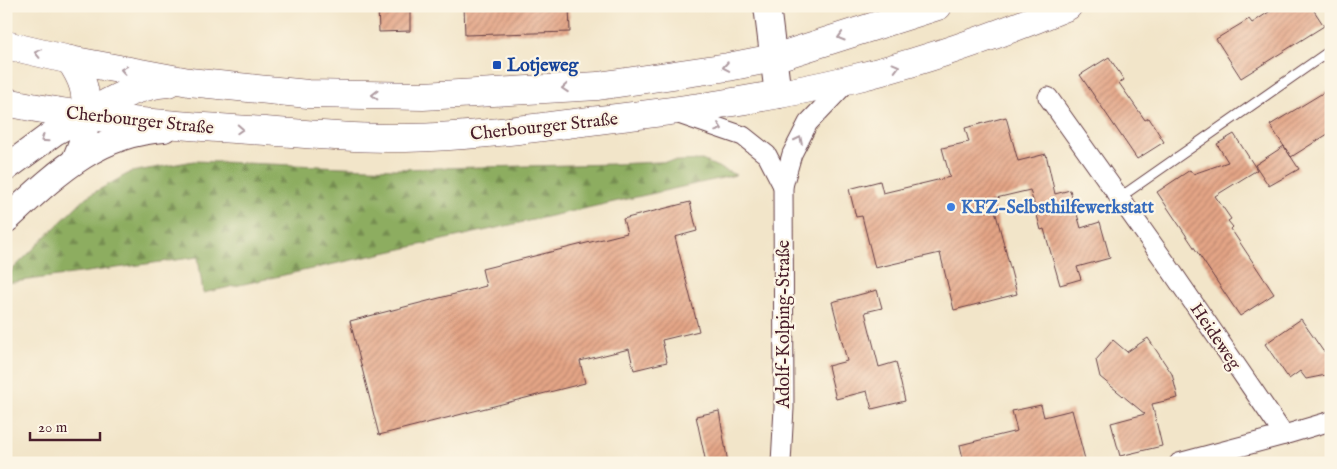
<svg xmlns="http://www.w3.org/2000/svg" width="1337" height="469" viewBox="0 0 1337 469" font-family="'IM FELL English',serif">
  <defs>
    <pattern id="forest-firs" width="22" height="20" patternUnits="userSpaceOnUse" patternTransform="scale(1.25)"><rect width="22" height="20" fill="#8dad61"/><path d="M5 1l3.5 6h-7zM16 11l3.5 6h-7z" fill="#758c50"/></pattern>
    <pattern id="building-hatch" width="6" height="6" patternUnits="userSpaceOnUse" patternTransform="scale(1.25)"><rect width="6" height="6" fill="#e4a586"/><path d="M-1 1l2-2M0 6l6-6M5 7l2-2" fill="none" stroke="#bb866e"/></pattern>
  </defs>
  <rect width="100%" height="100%" fill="#fcf5e5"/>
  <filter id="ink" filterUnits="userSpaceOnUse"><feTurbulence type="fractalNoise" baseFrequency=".02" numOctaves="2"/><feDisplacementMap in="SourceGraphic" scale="10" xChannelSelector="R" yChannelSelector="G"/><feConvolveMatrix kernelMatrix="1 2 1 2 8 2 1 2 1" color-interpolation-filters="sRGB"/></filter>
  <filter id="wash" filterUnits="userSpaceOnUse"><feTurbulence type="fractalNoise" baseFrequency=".0096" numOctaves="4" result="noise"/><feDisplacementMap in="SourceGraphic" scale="20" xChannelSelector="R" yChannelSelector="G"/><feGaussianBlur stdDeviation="1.12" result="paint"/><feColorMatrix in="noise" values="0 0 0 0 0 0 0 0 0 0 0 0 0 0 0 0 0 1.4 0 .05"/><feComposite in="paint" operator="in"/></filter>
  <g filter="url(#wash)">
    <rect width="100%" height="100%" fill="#f2e5c9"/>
    <polygon fill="url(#forest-firs)" stroke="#6c6646" points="702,160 736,175 203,293 198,257 6,283 6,277 16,266 86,197 131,172 194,161 394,169 615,164"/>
    <g id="blocks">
      <g fill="url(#building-hatch)">
        <polygon points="378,6 410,6 410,31 379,32"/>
        <polygon points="464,6 569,6 570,32 465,35"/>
        <polygon points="1278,6 1311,6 1324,26 1241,78 1216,39 1249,19 1252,23"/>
        <polygon points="1109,57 1124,80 1119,83 1145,120 1149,118 1164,142 1137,159 1080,75"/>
        <polygon points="1331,88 1331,132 1291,157 1270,125"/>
        <polygon points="1006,117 1018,161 1046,154 1055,194 1070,190 1081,228 1100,222 1110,258 1077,267 1081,279 1060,285 1044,229 1041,230 1030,190 992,199 1017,294 954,310 940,253 875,268 862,216 856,217 849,189 880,181 883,193 950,177 942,148 969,142 965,128"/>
        <polygon points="1234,134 1257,170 1215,196 1231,219 1228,221 1233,227 1231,229 1274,294 1240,316 1157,192 1190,170 1193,174 1228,162 1217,144"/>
        <polygon points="1284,146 1299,169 1269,186 1255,165"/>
        <polygon points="690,202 697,231 675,237 699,331 662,340 667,362 634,370 629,349 580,361 585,383 379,435 350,321 486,286 482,269 627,233 623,219"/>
        <polygon points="877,290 882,308 865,312 879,367 896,362 905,401 872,409 867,391 836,399 828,366 847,361 832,302"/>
        <polygon points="1301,319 1323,351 1331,351 1331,374 1306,379 1300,371 1289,379 1265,344"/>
        <polygon points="1148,338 1172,374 1178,398 1152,404 1162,446 1120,456 1111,423 1145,414 1100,377 1096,360 1113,340 1127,352"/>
        <polygon points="1041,405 1044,417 1072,410 1086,463 964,463 960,445 1017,431 1012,411"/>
        <polygon points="719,411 728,463 706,463 696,416"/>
      </g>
    </g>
  </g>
  <g filter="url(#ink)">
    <use href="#blocks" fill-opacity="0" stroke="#633d43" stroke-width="1"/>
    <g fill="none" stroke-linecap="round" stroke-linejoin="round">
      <defs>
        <polyline id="lane" points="1119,198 1331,50"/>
        <g id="street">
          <polyline points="1048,97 1166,263 1284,435 1331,421"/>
          <polyline points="676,113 743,136 767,155 783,186"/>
          <polyline points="781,463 784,408 783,186 792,154 808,123 849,80"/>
          <polyline points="1179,463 1284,435"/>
        </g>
        <g id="secondary">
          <polyline points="767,6 778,95"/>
          <path d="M6,168L55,132L86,115C86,132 82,144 75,160"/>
          <path d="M6,220C54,176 96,133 164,129"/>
        </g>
        <g id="primary">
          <polyline points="6,45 70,60 189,82 308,94 423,96 598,86 728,67 774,58 938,6"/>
          <path d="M70,60C84,81 86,90 86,115"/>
          <path d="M6,102C86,119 168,125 249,130C301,133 354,139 406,138C467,137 529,129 590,121C676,111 762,100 847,80C923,62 996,36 1068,6"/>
          <path d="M86,115C111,100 138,85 168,83"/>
        </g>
      </defs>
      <use href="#lane" stroke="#633d43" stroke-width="11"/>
      <use href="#street" stroke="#633d43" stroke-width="21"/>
      <use href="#secondary" stroke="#633d43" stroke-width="28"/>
      <use href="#primary" stroke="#633d43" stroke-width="29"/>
      <use href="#lane" stroke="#fff" stroke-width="9"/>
      <use href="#street" stroke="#fff" stroke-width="19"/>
      <use href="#secondary" stroke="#fff" stroke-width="26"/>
      <use href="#primary" stroke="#fff" stroke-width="28"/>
    </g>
    <defs><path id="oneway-chevron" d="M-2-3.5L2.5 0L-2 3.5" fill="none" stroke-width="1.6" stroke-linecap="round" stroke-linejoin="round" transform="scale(1.25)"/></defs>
    <g stroke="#ae9aa0">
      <use href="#oneway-chevron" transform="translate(841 37) rotate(163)"/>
      <use href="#oneway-chevron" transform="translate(38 53) rotate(-167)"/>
      <use href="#oneway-chevron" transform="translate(726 67) rotate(170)"/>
      <use href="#oneway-chevron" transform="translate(896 67) rotate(-15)"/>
      <use href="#oneway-chevron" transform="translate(124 70) rotate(-170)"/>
      <use href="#oneway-chevron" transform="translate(565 88) rotate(176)"/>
      <use href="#oneway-chevron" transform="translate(375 95) rotate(-179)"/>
      <use href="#oneway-chevron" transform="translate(719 128) rotate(19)"/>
      <use href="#oneway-chevron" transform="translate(240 129) rotate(3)"/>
      <use href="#oneway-chevron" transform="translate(44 139) rotate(145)"/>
      <use href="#oneway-chevron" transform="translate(799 140) rotate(-63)"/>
    </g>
  </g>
  <rect fill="#1a4fb4" stroke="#fcf5e5" stroke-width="2" x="492" y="60" width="10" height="10" rx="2.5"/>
  <circle fill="#3f7fe0" stroke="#fcf5e5" stroke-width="2" cx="951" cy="207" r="5"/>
  <g text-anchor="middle" stroke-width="4.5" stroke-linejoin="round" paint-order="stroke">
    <g font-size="18" font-weight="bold" fill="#164399" stroke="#fcf5e5" text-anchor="start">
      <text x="507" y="71">Lotjeweg</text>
    </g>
    <g font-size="18" fill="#4a1f2b" stroke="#fcf5e5">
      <text transform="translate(140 120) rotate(6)" y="6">Cherbourger Straße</text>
      <text transform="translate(544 126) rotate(-6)" y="6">Cherbourger Straße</text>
      <text transform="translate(783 324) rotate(-90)" y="6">Adolf-Kolping-Straße</text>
      <text transform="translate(1216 336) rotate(56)" y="6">Heideweg</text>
    </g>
    <g font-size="18" font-weight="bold" fill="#366cbe" stroke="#fcf5e5" text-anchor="start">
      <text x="961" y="213">KFZ-Selbsthilfewerkstatt</text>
    </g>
  </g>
  <rect width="1337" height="469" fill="none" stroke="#fcf5e5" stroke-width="25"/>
  <path d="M30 432v8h70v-8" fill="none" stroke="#4a1f2b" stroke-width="2.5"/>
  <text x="38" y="432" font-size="15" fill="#4a1f2b" stroke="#fcf5e5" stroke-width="4" paint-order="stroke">20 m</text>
</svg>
